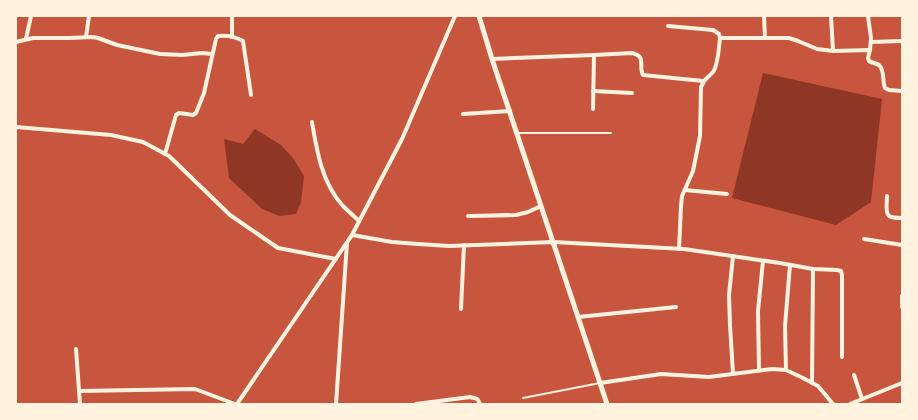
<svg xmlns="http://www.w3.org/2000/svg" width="918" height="420" viewBox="0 0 918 420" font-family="'Fira Sans Condensed',sans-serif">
  <rect width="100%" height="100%" fill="#c8553d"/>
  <g fill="#8f3625">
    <polygon points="763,73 882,99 871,202 836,225 732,198"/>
    <polygon points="255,129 281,145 293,158 304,176 301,202 296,214 279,216 262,209 229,178 224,139 243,144"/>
  </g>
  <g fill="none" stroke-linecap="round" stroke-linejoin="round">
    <g stroke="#fff3e0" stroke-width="2">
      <polyline points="518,133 611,133"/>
      <polyline points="523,398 600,383"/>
    </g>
    <g stroke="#fff3e0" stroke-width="4">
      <polyline points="232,16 232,37"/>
      <polyline points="764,16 765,38"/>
      <polyline points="868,16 871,38 870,50"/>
      <path d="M668,26L713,30L719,34L720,38C719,46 718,66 713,72C707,79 705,77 701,87L700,136L693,171L682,196L681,206L679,249"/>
      <polyline points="86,37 89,16"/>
      <polyline points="720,38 789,38 798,41 817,49 833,51 831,16"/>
      <polyline points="26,39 31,16"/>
      <polyline points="16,42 33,38 69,38 92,37 98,38 117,45 160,54 182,55 202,53 212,54"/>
      <polyline points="871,42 902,41"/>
      <path d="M833,51L870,50L868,58L869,61C872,63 876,63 879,65C885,70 882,81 885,88L889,90L902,91"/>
      <polyline points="492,59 594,55"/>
      <polyline points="593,91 632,93"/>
      <path d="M593,109L594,55L632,53C647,56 638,66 643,75L703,81"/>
      <polyline points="463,114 510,111"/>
      <path d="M312,122C317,152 322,183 343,206C348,211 354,216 359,221"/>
      <polyline points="16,127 111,135 143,142 169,156 230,215 278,248 336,259"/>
      <path d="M165,154L176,115L179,113L193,115L196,113L204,93L216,39L218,36C226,35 236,37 243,41L251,95"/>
      <polyline points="685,190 727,194"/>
      <path d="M887,196C887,201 885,213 889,216C892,218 898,218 902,218"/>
      <polyline points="468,216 516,215 528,212 541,206"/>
      <polyline points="352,235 392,242 418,244 449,246 553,242 684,249 780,263 813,269 837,270 841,271 842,275 842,357"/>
      <polyline points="864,239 902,245"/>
      <polyline points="902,296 902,307"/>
      <polyline points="461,309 464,245"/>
      <polyline points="578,317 676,307"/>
      <polyline points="76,349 80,404"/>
      <polyline points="759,370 758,311 763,261"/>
      <polyline points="786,370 785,326 790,265"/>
      <polyline points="733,374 730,325 729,295 733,256"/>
      <polyline points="854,375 862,399"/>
      <polyline points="600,383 661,374 709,377 772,369 786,370 803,378 818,386 833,404"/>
      <polyline points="812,383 813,269"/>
      <polyline points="79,391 195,389 235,404"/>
      <polyline points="237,404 352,235 402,139 455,16"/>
      <polyline points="336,404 347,243"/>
      <path d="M416,404L470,397C476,398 478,398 480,404"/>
      <polyline points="850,404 902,383"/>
    </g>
    <polyline stroke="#fff3e0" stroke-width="5" points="479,16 492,59 607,404"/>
  </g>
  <rect width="918" height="420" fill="none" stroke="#fff3e0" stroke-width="34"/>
</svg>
